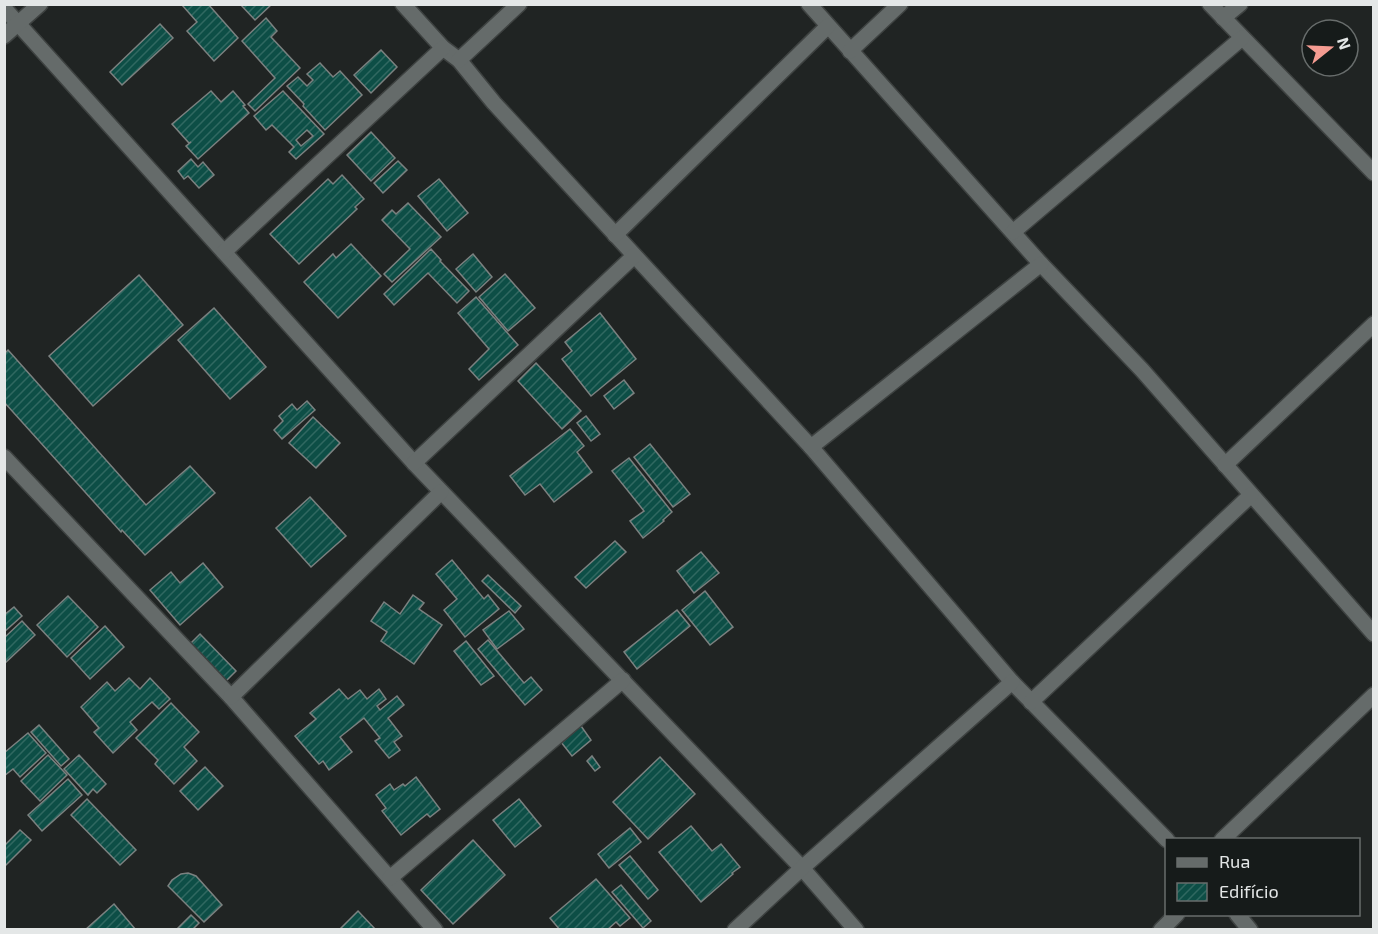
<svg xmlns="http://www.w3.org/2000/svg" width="1378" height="934" viewBox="0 0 1378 934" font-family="'Exo 2',sans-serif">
  <defs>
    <pattern id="building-hatch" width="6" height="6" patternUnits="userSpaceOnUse" patternTransform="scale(1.5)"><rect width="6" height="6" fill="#0d4e46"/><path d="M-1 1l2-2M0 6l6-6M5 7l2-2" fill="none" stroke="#306861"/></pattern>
  </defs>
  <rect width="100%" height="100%" fill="#202423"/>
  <g fill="url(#building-hatch)" stroke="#7b8180" stroke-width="1.5" fill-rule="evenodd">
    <polygon points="208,4 238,38 214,61 187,31 197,22 182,5"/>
    <polygon points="240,4 272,4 255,20"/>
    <polygon points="266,18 277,31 271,37 300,68 255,111 248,104 275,78 242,41"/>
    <polygon points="160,24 173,38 122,85 110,72"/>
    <polygon points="381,50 397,67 371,93 354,75"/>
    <polygon points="320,63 333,77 340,71 362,95 325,130 303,106 304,104 287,86 298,77 307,86 313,80 307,74"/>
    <polygon points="211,91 221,102 233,91 245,105 243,106 249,113 198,159 186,146 191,142 189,143 172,124"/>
    <path d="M283,91L324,134L296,159L289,152L294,147L272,125L266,130L254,116ZM307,130L313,136L301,146L296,140Z"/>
    <polygon points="371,132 395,158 371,181 347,155"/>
    <polygon points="191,159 198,167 203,162 214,175 199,188 188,176 184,179 178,171"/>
    <polygon points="398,161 407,170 383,193 374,183"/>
    <polygon points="342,175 364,199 355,207 357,209 299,264 270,234 328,179 333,184"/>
    <polygon points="439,179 468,213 447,231 418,196"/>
    <polygon points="408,203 441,237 392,282 384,274 410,249 382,220 392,210 396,214"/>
    <polygon points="351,244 381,276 338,318 304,282 333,254 336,258"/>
    <polygon points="431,249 441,260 440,261 469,291 457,303 428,273 394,305 384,294"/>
    <polygon points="473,254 492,277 476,292 456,269"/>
    <polygon points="505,274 535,308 508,331 479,297"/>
    <polygon points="139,275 183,325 93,406 49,356"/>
    <polygon points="476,297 518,345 479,380 469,369 489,349 458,313"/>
    <polygon points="214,308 266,367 230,399 178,340"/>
    <polygon points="600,313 636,359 591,396 562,359 572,351 565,342"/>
    <polygon points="8,350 146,505 190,466 215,493 145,555 122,530 121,532 4,402 4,354"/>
    <polygon points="536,363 581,411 562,429 518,381"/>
    <polygon points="624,380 634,393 614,409 604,396"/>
    <polygon points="307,401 315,410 282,439 274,430 283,421 279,416 292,404 297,410"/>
    <polygon points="586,416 600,434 591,441 577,423"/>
    <polygon points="313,417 340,443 316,468 289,443"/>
    <polygon points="570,429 584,446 577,452 592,472 554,502 540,484 525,495 510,476"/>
    <polygon points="650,444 690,494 673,507 634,457"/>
    <polygon points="629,458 672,512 663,520 664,521 643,538 630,521 644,511 612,471"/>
    <polygon points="310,497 346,536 311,567 276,528"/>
    <polygon points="615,541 626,552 586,588 575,577"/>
    <polygon points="701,552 719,573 694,593 677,571"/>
    <polygon points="452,560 484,599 488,595 499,609 465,637 444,610 457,599 436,574"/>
    <polygon points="203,563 223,587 180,625 150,590 171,572 180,583"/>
    <polygon points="488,575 521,606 515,613 482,581"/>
    <polygon points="705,591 733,627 710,645 682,610"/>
    <polygon points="413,595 424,603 419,609 442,625 414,664 381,641 387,632 371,621 384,602 400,614"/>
    <polygon points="68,596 98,627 67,657 37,625"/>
    <polygon points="14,607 22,616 4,632 4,615"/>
    <polygon points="677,610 690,626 637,669 624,652"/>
    <polygon points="509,611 524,629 497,649 483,630"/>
    <polygon points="22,621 35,635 4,664 4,638"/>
    <polygon points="105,626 124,647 90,679 71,658"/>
    <polygon points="200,634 236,671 225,682 189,645"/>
    <polygon points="488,640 524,683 531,677 542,690 525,705 478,649"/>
    <polygon points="466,641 494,676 481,685 454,651"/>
    <polygon points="129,678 140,689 150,678 170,699 159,709 152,702 130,722 137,730 113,753 94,732 99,728 81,707 107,682 115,691"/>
    <polygon points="339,689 348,699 360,690 367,699 379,689 386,699 377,706 380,710 397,696 404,705 388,718 402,736 394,742 400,750 389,758 375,741 380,738 364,718 340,737 352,752 329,770 323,761 319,764 295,736 316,719 310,713"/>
    <polygon points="171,703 199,732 184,747 197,761 174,784 155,764 158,760 136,738"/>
    <polygon points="39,725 69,759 61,766 31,732"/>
    <polygon points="581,726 591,740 572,756 561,742"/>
    <polygon points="28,733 46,753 20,777 13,769 4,776 4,753"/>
    <polygon points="48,755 67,775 40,801 21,781"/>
    <polygon points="79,755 106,784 97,793 93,789 88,795 64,769"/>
    <polygon points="592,756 600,767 595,771 587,761"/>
    <polygon points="660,757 695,794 648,839 613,802"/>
    <polygon points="205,767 223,786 198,810 180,791"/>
    <polygon points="416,777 440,809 430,817 427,814 401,835 382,811 386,808 376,795 390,784 394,790 403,784 405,786"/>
    <polygon points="68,779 82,795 42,831 28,815"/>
    <polygon points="87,799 136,850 120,865 71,815"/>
    <polygon points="519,799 541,826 515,847 493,820"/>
    <polygon points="691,826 712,851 721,844 740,867 732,873 733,874 701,902 659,852"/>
    <polygon points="630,828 641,842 609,868 598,854"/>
    <polygon points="20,830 31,840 4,867 4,846"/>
    <polygon points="473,840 505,875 453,924 421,890"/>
    <polygon points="630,856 658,890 648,899 619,865"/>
    <polygon points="188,873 196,876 222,905 204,922 168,886 172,880 181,874"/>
    <polygon points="596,879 630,918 620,926 616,922 607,930 560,930 550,918"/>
    <polygon points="621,885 651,921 643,928 612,892"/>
    <polygon points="114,904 136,930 85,930"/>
    <polygon points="358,911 376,930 339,930"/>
    <polygon points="191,915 199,923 192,930 176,930"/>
  </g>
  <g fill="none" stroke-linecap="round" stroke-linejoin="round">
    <defs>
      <g id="minor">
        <polyline points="403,4 443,48 459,60 494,103 811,447 1012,682 1167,840"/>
        <polyline points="809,4 1041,264 1142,370 1374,634"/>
        <polyline points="1210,4 1374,173"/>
        <polyline points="4,8 414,463 802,868 856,930"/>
        <polyline points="1223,18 1240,4"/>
        <polyline points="4,36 40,4"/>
        <polyline points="850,51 900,4"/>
        <polyline points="459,60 519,4"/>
        <polyline points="1013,232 1242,38"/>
        <polyline points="615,235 828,26"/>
        <polyline points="224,252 443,48"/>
        <polyline points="811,447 1041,264"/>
        <polyline points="4,457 231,697 435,930"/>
        <polyline points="414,463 634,256"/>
        <polyline points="1225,465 1374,324"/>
        <polyline points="231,697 441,492"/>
        <polyline points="1031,702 1251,495"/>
        <polyline points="1222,840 1374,695"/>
        <polyline points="390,878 623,680"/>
        <polyline points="1237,914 1250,930"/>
        <polyline points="735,930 802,868 1012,682"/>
        <polyline points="1161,930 1177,914"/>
      </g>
    </defs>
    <use href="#minor" stroke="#3e4241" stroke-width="18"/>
    <use href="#minor" stroke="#656b6a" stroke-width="15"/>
  </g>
  <rect width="1378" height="934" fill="none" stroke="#e4e7e7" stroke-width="12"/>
  <rect x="1165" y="838" width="195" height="78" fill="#161b1a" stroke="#686d6c" stroke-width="1.5"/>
  <rect x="1177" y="858" width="30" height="9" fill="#656b6a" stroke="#686d6c" stroke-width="1.5"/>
  <text x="1219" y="868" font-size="18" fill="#e4e7e7">Rua</text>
  <rect x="1177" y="883" width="30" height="18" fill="url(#building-hatch)" stroke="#686d6c" stroke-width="1.5"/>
  <text x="1219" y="898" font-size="18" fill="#e4e7e7">Edifício</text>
  <g transform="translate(1330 48) rotate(72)"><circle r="28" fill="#161b1a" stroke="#686d6c" stroke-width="1.5"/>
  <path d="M0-4.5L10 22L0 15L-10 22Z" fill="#f59c92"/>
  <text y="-9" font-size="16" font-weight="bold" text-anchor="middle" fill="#e4e7e7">N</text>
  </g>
</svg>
